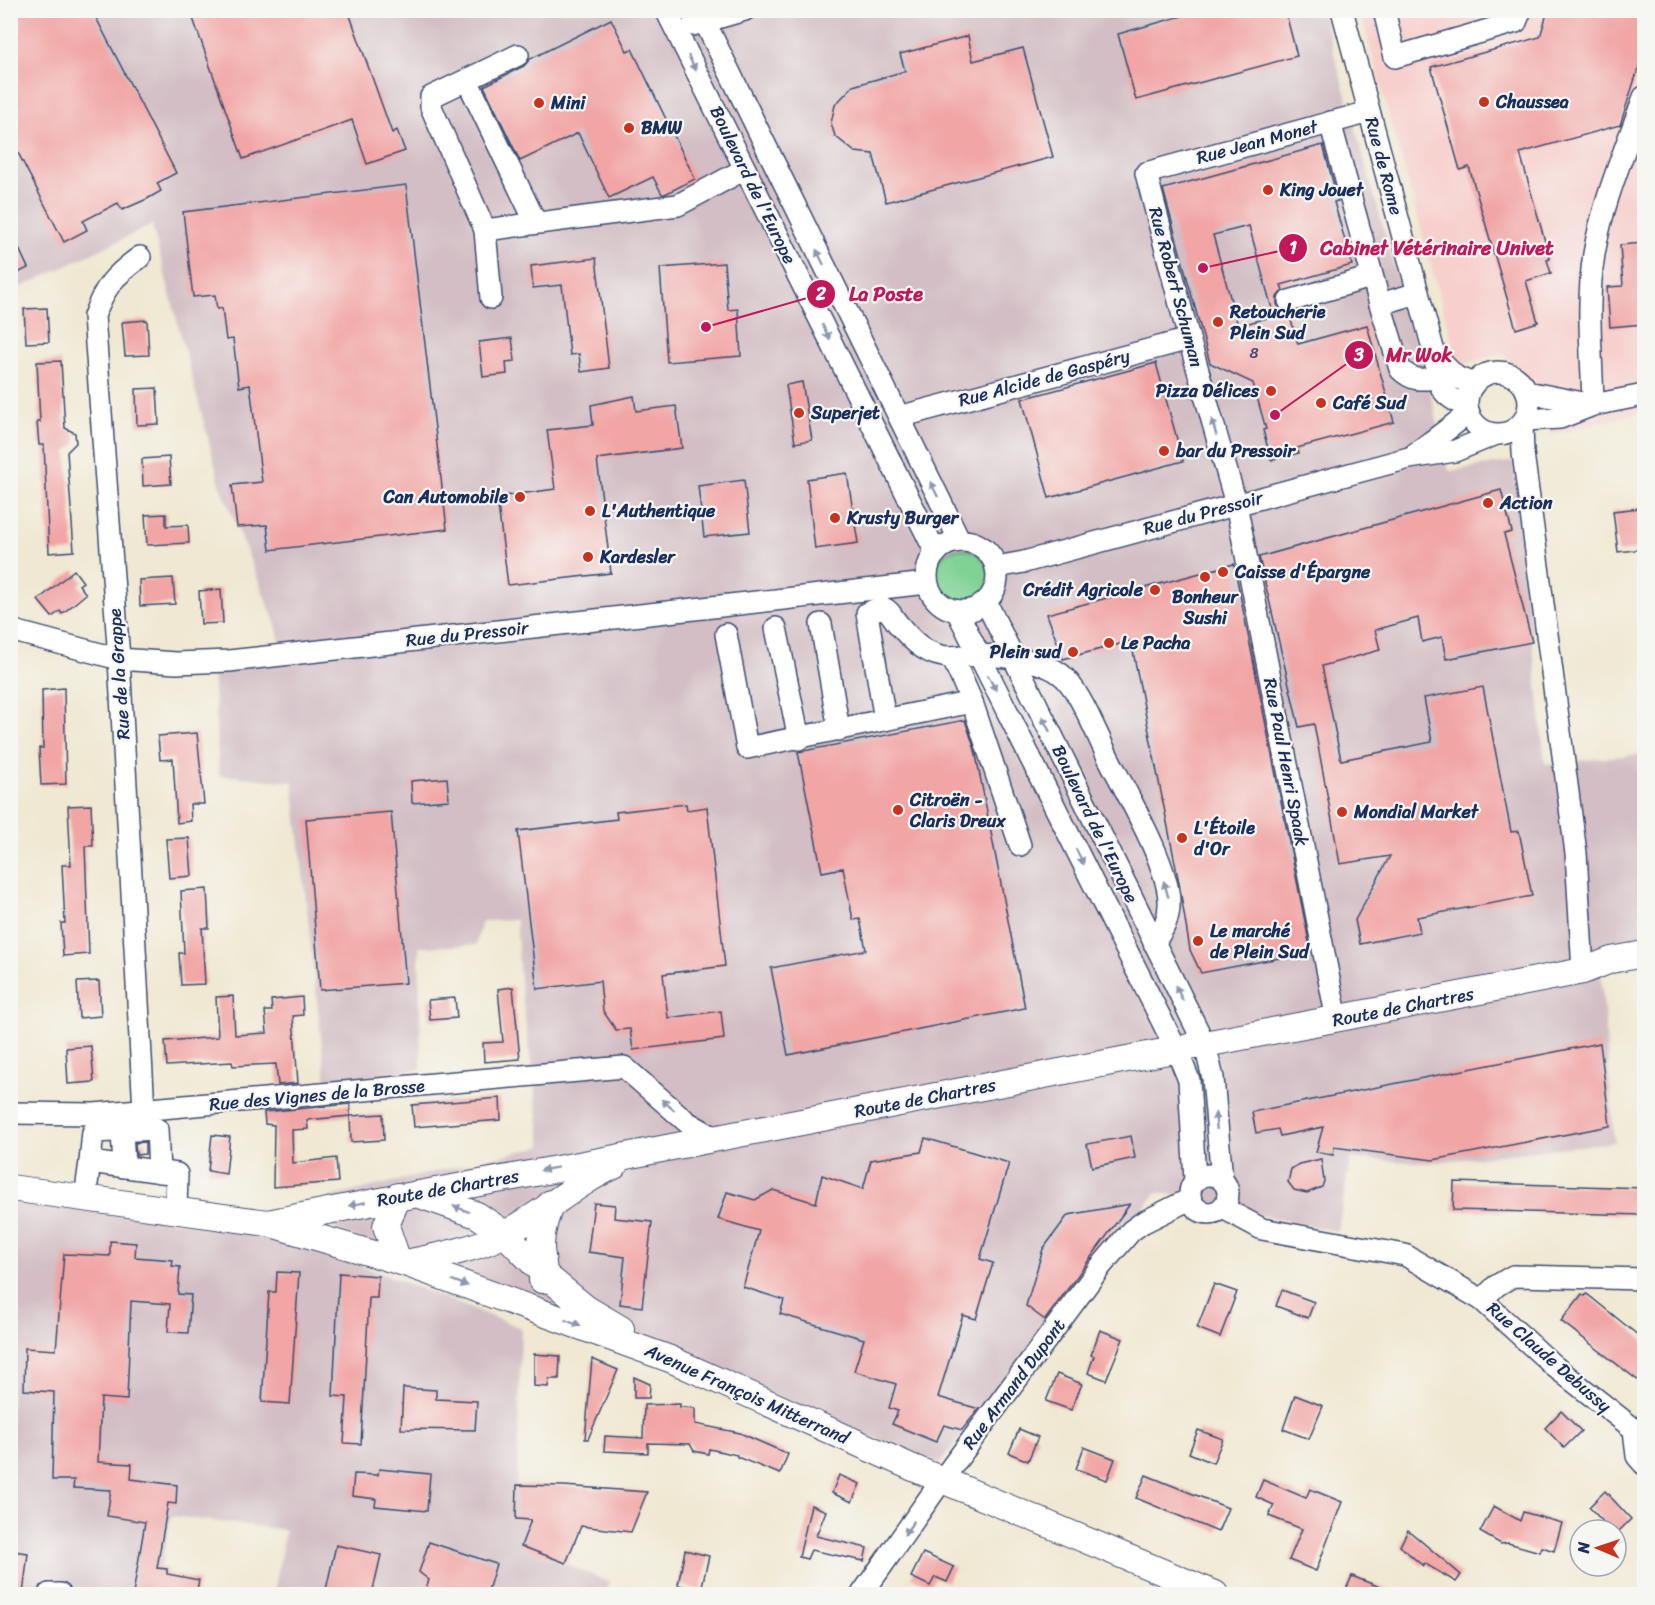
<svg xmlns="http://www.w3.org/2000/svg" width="1655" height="1605" viewBox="0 0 1655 1605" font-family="Sriracha,sans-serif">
  <rect width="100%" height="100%" fill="#f6f6f2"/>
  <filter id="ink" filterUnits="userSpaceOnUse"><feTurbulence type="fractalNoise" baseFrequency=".0167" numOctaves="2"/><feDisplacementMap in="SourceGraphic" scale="12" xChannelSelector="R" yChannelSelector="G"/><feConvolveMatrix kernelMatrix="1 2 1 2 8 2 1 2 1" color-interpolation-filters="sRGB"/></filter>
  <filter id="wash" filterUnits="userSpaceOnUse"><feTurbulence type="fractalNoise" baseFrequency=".008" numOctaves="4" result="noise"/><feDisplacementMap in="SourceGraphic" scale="24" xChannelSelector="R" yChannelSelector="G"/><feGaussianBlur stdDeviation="1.35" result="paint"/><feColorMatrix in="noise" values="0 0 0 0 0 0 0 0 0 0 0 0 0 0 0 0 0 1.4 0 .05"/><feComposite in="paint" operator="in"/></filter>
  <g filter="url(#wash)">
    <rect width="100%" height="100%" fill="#f0e8d2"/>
    <polygon fill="#f7d0ce" points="1360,11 1644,11 1644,411 1551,436 1536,382 1501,353 1459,366"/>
    <g fill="#d2bec4">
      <polygon points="11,11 1322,11 1433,403 1449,471 1514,461 1545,764 1644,754 1644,935 1599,944 1614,1142 1428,1163 1350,1158 1338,1232 1157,1192 940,1463 334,1229 330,1197 542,1146 520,980 516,920 482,921 476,945 419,947 421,1069 326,1082 293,782 219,775 212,654 281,646 276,625 220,484 152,225 11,292"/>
      <polygon points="11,1198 288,1237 521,1328 516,1518 531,1520 521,1546 609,1582 604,1594 274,1594 285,1530 171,1516 156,1594 11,1594"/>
    </g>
    <circle fill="#7fd294" stroke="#4d8079" stroke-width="1.5" cx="961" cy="577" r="28"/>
    <g id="blocks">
      <g fill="#f1a5a4" fill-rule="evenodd">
        <polygon points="10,10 92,10 176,173 157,183 161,191 147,199 122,210 118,203 83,221 87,230 64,242 10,137"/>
        <polygon points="190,10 348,10 392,133 397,130 405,151 367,164 352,120 243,159"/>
        <polygon points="1203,10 1285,10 1297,56 1136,100 1118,34"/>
        <polygon points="1548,10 1644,10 1644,51 1620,125 1520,153 1550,259 1547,260 1551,273 1526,281 1538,322 1516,329 1469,167 1460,170 1431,67 1540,37"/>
        <polygon points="611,19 627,51 632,49 695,179 665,194 662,194 653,177 609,198 578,133 520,161 484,86 524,66 530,59"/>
        <polygon points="968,36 973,61 1023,48 1053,157 886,202 873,154 855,152 835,136 831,123 835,105 853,86 905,71 900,54"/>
        <path d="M1323,145L1338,201L1334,202L1352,265L1281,285L1283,290L1277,297V304L1281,311L1289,313L1298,344L1367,325L1394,422L1297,448L1299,453L1271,460L1263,430L1266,429L1253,383L1210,363L1163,189ZM1249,226L1274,316L1238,326L1213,235Z"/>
        <polygon points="406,185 447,529 270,550 267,525 237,527 232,485 262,482 250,385 239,387 233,339 226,340 222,308 217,309 215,295 193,297 183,212"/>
        <polygon points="10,229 28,268 10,277"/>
        <polygon points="1644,243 1644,324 1610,327 1607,287 1623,286 1620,245"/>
        <polygon points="596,258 609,368 581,372 579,354 570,355 562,285 533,288 531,266"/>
        <polygon points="724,263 728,310 738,309 741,356 667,362 660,268"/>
        <polygon points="47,308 49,342 26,343 24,309"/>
        <polygon points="147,320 149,355 125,356 122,322"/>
        <polygon points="512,338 515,361 506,362 507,374 483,377 479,342"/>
        <polygon points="61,361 65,428 75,433 76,443 67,452 74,551 49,553 44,445 39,445 37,422 40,422 37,362"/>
        <polygon points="1156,363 1183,461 1049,498 1022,399"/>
        <polygon points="802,382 812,440 795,443 786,385"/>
        <polygon points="157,388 159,424 137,425 136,389"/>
        <polygon points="634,396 636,411 676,406 682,448 597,459 611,573 508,585 497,497 555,489 547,430 593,425 591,405"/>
        <polygon points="169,457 171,484 143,486 142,459"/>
        <polygon points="847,473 858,543 815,549 807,479"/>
        <polygon points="744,480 750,532 704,537 698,486"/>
        <polygon points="1501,490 1512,532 1504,534 1532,642 1446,659 1442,637 1422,642 1418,618 1375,630 1380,650 1322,666 1341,760 1432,742 1424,698 1483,687 1511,832 1519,831 1532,896 1417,917 1420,932 1360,944 1355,920 1390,856 1340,864 1314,724 1299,727 1259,557"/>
        <polygon points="1640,508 1644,549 1618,552 1613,511"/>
        <polygon points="166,514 166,526 188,525 189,543 147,545 145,515"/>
        <polygon points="1234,564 1311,952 1201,973 1190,950 1179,883 1131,641 1063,659 1047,614"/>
        <polygon points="74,570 83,582 79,585 86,594 62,614 60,611 52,617 38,600"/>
        <polygon points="173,578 175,604 140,606 139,580"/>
        <polygon points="221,589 223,623 201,624 199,591"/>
        <polygon points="64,688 66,784 41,785 39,748 43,748 42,690"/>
        <polygon points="965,720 975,750 1025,1008 788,1055 771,968 866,950 860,919 853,920 843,868 822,872 798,752"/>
        <polygon points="197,733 204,804 190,804 191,821 177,823 173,759 160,760 158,736"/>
        <polygon points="447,778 449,800 412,803 411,781"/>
        <polygon points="686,804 687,810 707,807 725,966 663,974 668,1018 721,1011 724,1039 633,1050 630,1029 616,1030 603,1011 600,981 537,989 518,831 617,819 616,812"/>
        <polygon points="91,805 93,846 85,846 89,954 63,956 61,923 65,923 62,865 71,865 68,806"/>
        <polygon points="391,812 406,983 320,990 306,819"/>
        <polygon points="189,838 192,876 169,878 166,839"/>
        <polygon points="207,889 209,928 202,928 205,984 181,985 179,953 184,953 181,891"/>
        <polygon points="99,981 101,1016 79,1018 77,982"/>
        <polygon points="513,987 520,1059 484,1062 483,1043 503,1042 498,989"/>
        <polygon points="233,996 235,1035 267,1033 265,1011 272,1011 271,1000 302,997 303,1015 293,1016 298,1083 278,1085 276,1064 233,1066 232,1062 167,1066 165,1041 218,1037 216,997"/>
        <polygon points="455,998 457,1018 430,1020 428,1000"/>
        <polygon points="1600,1043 1610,1126 1433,1160 1334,1147 1333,1155 1316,1152 1323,1127 1280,1136 1278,1129 1256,1133 1252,1112"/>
        <polygon points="91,1046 94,1082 68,1084 66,1048"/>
        <polygon points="500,1098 501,1120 414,1127 412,1105"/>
        <polygon points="350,1104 350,1116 307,1120 308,1129 292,1130 293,1163 336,1158 338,1182 273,1187 274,1125 265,1124 264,1112"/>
        <polygon points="383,1114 384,1140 351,1142 350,1116"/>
        <polygon points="212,1135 230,1137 226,1174 208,1171"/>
        <polygon points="1131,1136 1135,1158 1092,1167 1087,1144"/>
        <polygon points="925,1138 1009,1163 980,1259 993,1263 976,1319 963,1315 938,1397 979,1409 962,1430 944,1425 936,1442 892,1424 898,1411 889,1408 896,1384 854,1371 864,1339 780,1314 784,1300 743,1287 759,1231 718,1219 727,1192 755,1200 773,1190 816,1203 822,1175 863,1189 871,1160 921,1152"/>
        <polygon points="145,1142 145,1154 136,1155 135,1143"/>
        <polygon points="1321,1159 1324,1181 1322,1187 1307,1193 1294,1190 1288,1182 1291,1169 1299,1164"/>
        <polygon points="1454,1182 1644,1188 1644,1215 1453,1210"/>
        <polygon points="594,1203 615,1205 614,1218 652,1222 642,1307 620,1304 625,1257 588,1252"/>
        <polygon points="1130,1204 1045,1320 1026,1306 1043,1249 1068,1215"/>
        <polygon points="110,1241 136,1243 135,1257 173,1260 172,1266 180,1267 178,1294 191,1295 188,1333 168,1332 170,1304 131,1301 127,1400 101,1398 98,1462 132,1464 131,1479 177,1485 176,1504 168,1503 157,1568 167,1569 167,1574 199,1580 196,1594 133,1594 145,1522 107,1516 111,1490 73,1488 74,1480 52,1480 54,1392 24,1390 25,1348 56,1350 64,1254 110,1256"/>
        <polygon points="277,1272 299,1273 290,1404 262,1402 269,1292 276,1292"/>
        <polygon points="339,1273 378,1276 377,1298 369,1298 361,1444 344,1443 347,1397 333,1396"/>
        <polygon points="1214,1284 1237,1292 1220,1337 1197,1328"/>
        <polygon points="1282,1290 1314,1302 1308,1318 1276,1306"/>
        <polygon points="1582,1294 1585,1296 1587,1294 1644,1340 1644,1385 1561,1321"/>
        <polygon points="1100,1330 1123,1339 1106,1380 1088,1373 1094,1356 1091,1355"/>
        <polygon points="534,1354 560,1356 559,1379 549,1379 548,1387 534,1386"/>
        <polygon points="592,1359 618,1370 588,1439 585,1439"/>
        <polygon points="1057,1374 1082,1384 1071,1410 1046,1401"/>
        <polygon points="634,1377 650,1384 649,1398 634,1398"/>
        <polygon points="403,1388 436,1390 436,1399 477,1401 475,1430 401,1429"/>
        <polygon points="1295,1395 1323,1406 1309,1439 1283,1429"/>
        <polygon points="680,1404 680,1407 695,1408 695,1424 740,1433 788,1454 780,1474 737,1457 737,1455 709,1449 708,1454 694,1451 690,1444 648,1443 648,1453 604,1451 605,1436 643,1438 644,1405"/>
        <polygon points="1561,1411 1581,1431 1564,1448 1545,1428"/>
        <polygon points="1019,1429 1038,1437 1028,1461 1009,1453"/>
        <polygon points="1198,1430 1223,1439 1213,1463 1189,1453"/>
        <polygon points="1084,1447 1115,1459 1107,1480 1076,1469"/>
        <polygon points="379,1469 430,1474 427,1511 375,1506 376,1499 352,1496 354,1474 378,1475"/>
        <polygon points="839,1475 860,1484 852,1502 832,1493"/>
        <polygon points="1146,1475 1228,1508 1218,1532 1136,1498"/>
        <polygon points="1263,1480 1306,1498 1310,1489 1342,1502 1316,1571 1289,1560 1302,1529 1269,1516 1274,1505 1256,1497"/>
        <polygon points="517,1485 564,1486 647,1492 631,1532 581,1526 566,1563 521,1546 531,1520 516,1519"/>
        <polygon points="1605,1491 1631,1519 1616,1534 1616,1530 1611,1530 1589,1507"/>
        <polygon points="811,1505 826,1511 816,1536 867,1548 864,1561 811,1550 807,1559 799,1557"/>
        <polygon points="1494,1506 1520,1521 1523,1512 1562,1523 1554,1551 1542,1547 1540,1552 1508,1543 1501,1544 1480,1532"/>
        <polygon points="1408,1530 1461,1575 1456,1582 1424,1563 1423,1566 1400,1546"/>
        <polygon points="429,1542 496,1564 487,1594 424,1594 429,1580 419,1572"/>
        <polygon points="336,1545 381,1555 372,1594 325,1594"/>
        <polygon points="685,1550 709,1556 701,1590 678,1585"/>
        <polygon points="12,1551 28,1553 23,1594 10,1594"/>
        <polygon points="923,1553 954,1567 947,1582 935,1577 930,1586 911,1577"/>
        <polygon points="1352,1576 1397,1594 1344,1594"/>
      </g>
    </g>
  </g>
  <g filter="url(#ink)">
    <use href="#blocks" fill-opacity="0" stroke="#3b4b6f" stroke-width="1.5"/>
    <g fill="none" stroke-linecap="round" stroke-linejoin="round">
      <defs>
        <g id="minor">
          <polyline points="666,10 936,553"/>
          <polyline points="699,10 960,541"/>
          <path d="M1342,10L1435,356C1437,384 1440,396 1467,406"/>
          <polyline points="1384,10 1395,57 1516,22 1521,10"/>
          <polyline points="693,25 745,10"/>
          <polyline points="518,55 431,97 431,107 485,230 678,205 745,169"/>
          <polyline points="467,80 536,223"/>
          <polyline points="1330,122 1380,304 1418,293"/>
          <polyline points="485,230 491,298"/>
          <path d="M140,257C114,276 105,286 94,316L119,659L144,1110"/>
          <polyline points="1289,301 1371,277"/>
          <path d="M1380,304L1400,369C1412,381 1421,380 1436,378"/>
          <polyline points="1435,356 1456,377 1474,384"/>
          <circle cx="1498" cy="403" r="31"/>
          <polyline points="1527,392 1593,405"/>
          <path d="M1593,405C1592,356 1586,303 1594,254C1603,200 1626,148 1644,97"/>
          <polyline points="899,417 1189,339"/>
          <polyline points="1525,420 1560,418 1593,405 1644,395"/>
          <polyline points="1522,424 1523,453 1576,853 1583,971"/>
          <polyline points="1415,454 1469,413"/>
          <circle cx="962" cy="576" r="35"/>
          <polyline points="996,567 1024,562 1409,458 1455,451 1494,435"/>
          <polyline points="986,602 1205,1045 1213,1078 1222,1180"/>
          <polyline points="957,611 1177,1051 1189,1080 1195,1180"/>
          <polyline points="821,624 839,730"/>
          <polyline points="776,628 799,739"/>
          <polyline points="10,630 119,659 176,663 229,661 927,583"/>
          <polyline points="726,634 747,748 972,702"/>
          <path d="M885,720L867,613L882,607C891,611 892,617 898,624C913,642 928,657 952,657"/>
          <path d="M1020,845L972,702L952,657C981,653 1044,655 1066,679C1082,697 1096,732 1107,755C1125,791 1168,863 1169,901C1170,918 1163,930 1154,943"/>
          <polyline points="1337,1020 1236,504 1189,339 1146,173 1369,112"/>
          <polyline points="10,1113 94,1114 624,1067 687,1122 715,1138"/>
          <polyline points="122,1131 124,1167"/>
          <polyline points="90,1162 93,1132 157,1129 159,1172"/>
          <circle cx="1209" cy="1194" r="19"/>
          <polyline points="85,1198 90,1162 177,1174 176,1210"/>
          <polyline points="1223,1208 1262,1229 1405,1255 1482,1300 1554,1366 1644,1437"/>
          <polyline points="1482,1300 1496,1286 1513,1276 1644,1279"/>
          <polyline points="1634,1429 1637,1456 1644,1464"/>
          <polyline points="49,1594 60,1594"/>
          <polyline points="862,1594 942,1480 1101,1266 1131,1231 1142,1223 1190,1199"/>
        </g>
        <g id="major">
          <polyline points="10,1188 268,1223 405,1263 670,1359 911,1467 1215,1594"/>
          <polyline points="417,1194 477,1215 505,1234 544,1274 587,1309 621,1329"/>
          <polyline points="398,1196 386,1226 398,1261"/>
          <path d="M268,1223C395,1196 524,1177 651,1151C961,1090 1272,1031 1583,971L1611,960L1644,954"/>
          <path d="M405,1263C439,1256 472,1250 503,1235C542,1215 574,1184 614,1166"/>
          <path d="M542,1280C546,1269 541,1258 541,1246C541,1231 546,1217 551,1203"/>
        </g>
      </defs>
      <use href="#minor" stroke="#3b4b6f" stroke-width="24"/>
      <use href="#major" stroke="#3b4b6f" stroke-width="28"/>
      <use href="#minor" stroke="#fff" stroke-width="21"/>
      <use href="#major" stroke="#fff" stroke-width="26"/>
    </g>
    <defs><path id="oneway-solid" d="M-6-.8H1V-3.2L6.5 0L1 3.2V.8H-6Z" transform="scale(1.5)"/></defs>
    <g fill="#8d97ae">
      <use href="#oneway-solid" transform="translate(692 63) rotate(64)"/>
      <use href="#oneway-solid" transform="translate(820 257) rotate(-116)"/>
      <use href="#oneway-solid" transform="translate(826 332) rotate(64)"/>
      <use href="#oneway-solid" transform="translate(1214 427) rotate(-106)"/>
      <use href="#oneway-solid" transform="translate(934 489) rotate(-116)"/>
      <use href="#oneway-solid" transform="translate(992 683) rotate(62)"/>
      <use href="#oneway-solid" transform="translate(1046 724) rotate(-116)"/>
      <use href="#oneway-solid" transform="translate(1080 857) rotate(63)"/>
      <use href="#oneway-solid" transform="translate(1166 889) rotate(-106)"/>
      <use href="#oneway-solid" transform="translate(1179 993) rotate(-116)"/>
      <use href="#oneway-solid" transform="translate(668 1105) rotate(-139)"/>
      <use href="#oneway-solid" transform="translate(1216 1121) rotate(-95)"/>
      <use href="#oneway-solid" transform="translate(549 1169) rotate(170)"/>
      <use href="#oneway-solid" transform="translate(357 1204) rotate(168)"/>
      <use href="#oneway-solid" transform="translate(461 1209) rotate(-159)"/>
      <use href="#oneway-solid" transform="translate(460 1283) rotate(20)"/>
      <use href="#oneway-solid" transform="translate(573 1323) rotate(20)"/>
      <use href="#oneway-solid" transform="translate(909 1528) rotate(125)"/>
    </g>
  </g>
  <g fill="#c8321e" stroke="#f6f6f2" stroke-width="2">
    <circle cx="1484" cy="102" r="6"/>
    <circle cx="539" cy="103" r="6"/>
    <circle cx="629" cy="128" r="6"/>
    <circle cx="1268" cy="190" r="6"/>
    <circle cx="1218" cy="322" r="6"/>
    <circle cx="1271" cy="391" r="6"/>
    <circle cx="1321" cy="403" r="6"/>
    <circle cx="799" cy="413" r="6"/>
    <circle cx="1164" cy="451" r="6"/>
    <circle cx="520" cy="497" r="6"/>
    <circle cx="1488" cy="503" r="6"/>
    <circle cx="590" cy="511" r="6"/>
    <circle cx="835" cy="518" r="6"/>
    <circle cx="588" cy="557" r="6"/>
    <circle cx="1223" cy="572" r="6"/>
    <circle cx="1205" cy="577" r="6"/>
    <circle cx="1155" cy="590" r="6"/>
    <circle cx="1109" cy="643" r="6"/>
    <circle cx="1073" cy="652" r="6"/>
    <circle cx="898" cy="810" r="6"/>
    <circle cx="1342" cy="812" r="6"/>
    <circle cx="1182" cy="838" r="6"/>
    <circle cx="1198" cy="941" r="6"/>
  </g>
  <g text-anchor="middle" stroke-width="4.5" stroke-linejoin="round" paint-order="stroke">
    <g font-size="15" fill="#504c70">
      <text x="1254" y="358">8</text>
    </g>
    <g font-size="18" font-weight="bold" fill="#1b2f5e" stroke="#f6f6f2" text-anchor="start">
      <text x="1496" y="108">Chaussea</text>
      <text x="551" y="109">Mini</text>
      <text x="641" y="134">BMW</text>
      <text x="1280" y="196">King Jouet</text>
      <text x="1230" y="318">Retoucherie<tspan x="1230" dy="21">Plein Sud</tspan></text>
      <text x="1259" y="397" text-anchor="end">Pizza Délices</text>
      <text x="1333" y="409">Café Sud</text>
      <text x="811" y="419">Superjet</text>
      <text x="1176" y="457">bar du Pressoir</text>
      <text x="508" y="503" text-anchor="end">Can Automobile</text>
      <text x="1500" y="509">Action</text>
      <text x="602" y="517">L'Authentique</text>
      <text x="847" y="524">Krusty Burger</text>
      <text x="600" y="563">Kardesler</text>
      <text x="1235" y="578">Caisse d'Épargne</text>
      <text x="1143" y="596" text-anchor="end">Crédit Agricole</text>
      <text x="1205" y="603" text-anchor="middle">Bonheur<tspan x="1205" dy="21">Sushi</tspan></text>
      <text x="1121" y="649">Le Pacha</text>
      <text x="1061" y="658" text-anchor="end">Plein sud</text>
      <text x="910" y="806">Citroën -<tspan x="910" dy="21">Claris Dreux</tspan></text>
      <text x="1354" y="818">Mondial Market</text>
      <text x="1194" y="834">L'Étoile<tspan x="1194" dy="21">d'Or</tspan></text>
      <text x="1210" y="937">Le marché<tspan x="1210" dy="21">de Plein Sud</tspan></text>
    </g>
    <g font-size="18" fill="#1b2f5e" stroke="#f6f6f2">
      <text transform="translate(1257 142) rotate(-15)" y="6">Rue Jean Monet</text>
      <text transform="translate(1384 166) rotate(75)" y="6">Rue de Rome</text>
      <text transform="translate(753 185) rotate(64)" y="6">Boulevard de l'Europe</text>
      <text transform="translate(1176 287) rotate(75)" y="6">Rue Robert Schuman</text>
      <text transform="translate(1044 378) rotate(-15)" y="6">Rue Alcide de Gaspéry</text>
      <text transform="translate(1203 513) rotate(-15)" y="6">Rue du Pressoir</text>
      <text transform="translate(467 634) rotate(-6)" y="6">Rue du Pressoir</text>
      <text transform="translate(119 674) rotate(-94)" y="6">Rue de la Grappe</text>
      <text transform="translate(1286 762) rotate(79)" y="6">Rue Paul Henri Spaak</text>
      <text transform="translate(1095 824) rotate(64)" y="6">Boulevard de l'Europe</text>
      <text transform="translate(1403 1007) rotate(-11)" y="6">Route de Chartres</text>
      <text transform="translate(317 1095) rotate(-5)" y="6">Rue des Vignes de la Brosse</text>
      <text transform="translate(925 1098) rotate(-11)" y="6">Route de Chartres</text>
      <text transform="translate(448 1188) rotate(-10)" y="6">Route de Chartres</text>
      <text transform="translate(1549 1357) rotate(41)" y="6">Rue Claude Debussy</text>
      <text transform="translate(1014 1384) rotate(-53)" y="6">Rue Armand Dupont</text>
      <text transform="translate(747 1394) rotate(24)" y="6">Avenue François Mitterrand</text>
    </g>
  </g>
  <path fill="none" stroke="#c2185b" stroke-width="2" d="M1203 268L1293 248M706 327L821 294M1275 415L1359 355"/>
  <g fill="#c2185b" stroke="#f6f6f2" stroke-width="2">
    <circle cx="1203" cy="268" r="6"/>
    <circle cx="706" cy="327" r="6"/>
    <circle cx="1275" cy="415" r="6"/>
    <circle cx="1293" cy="248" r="15"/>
    <circle cx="821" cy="294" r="15"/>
    <circle cx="1359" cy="355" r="15"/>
  </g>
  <g font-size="18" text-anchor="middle" font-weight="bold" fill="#fff">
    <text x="1293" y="254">1</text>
    <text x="821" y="300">2</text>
    <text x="1359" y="361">3</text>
  </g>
  <g font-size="20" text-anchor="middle" font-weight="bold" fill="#c2185b" stroke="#f6f6f2" stroke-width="4.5" stroke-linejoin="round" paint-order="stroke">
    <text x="1437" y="255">Cabinet Vétérinaire Univet</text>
    <text x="886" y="301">La Poste</text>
    <text x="1419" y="362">Mr Wok</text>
  </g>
  <rect width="1655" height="1605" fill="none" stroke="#f6f6f2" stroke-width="36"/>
  <g transform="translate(1598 1548) rotate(272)"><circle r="28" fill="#f6f6f2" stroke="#9ea6b7" stroke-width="1.5"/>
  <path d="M0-4.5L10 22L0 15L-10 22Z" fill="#c8321e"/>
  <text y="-9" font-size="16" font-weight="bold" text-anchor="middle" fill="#1b2f5e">N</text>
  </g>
</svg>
